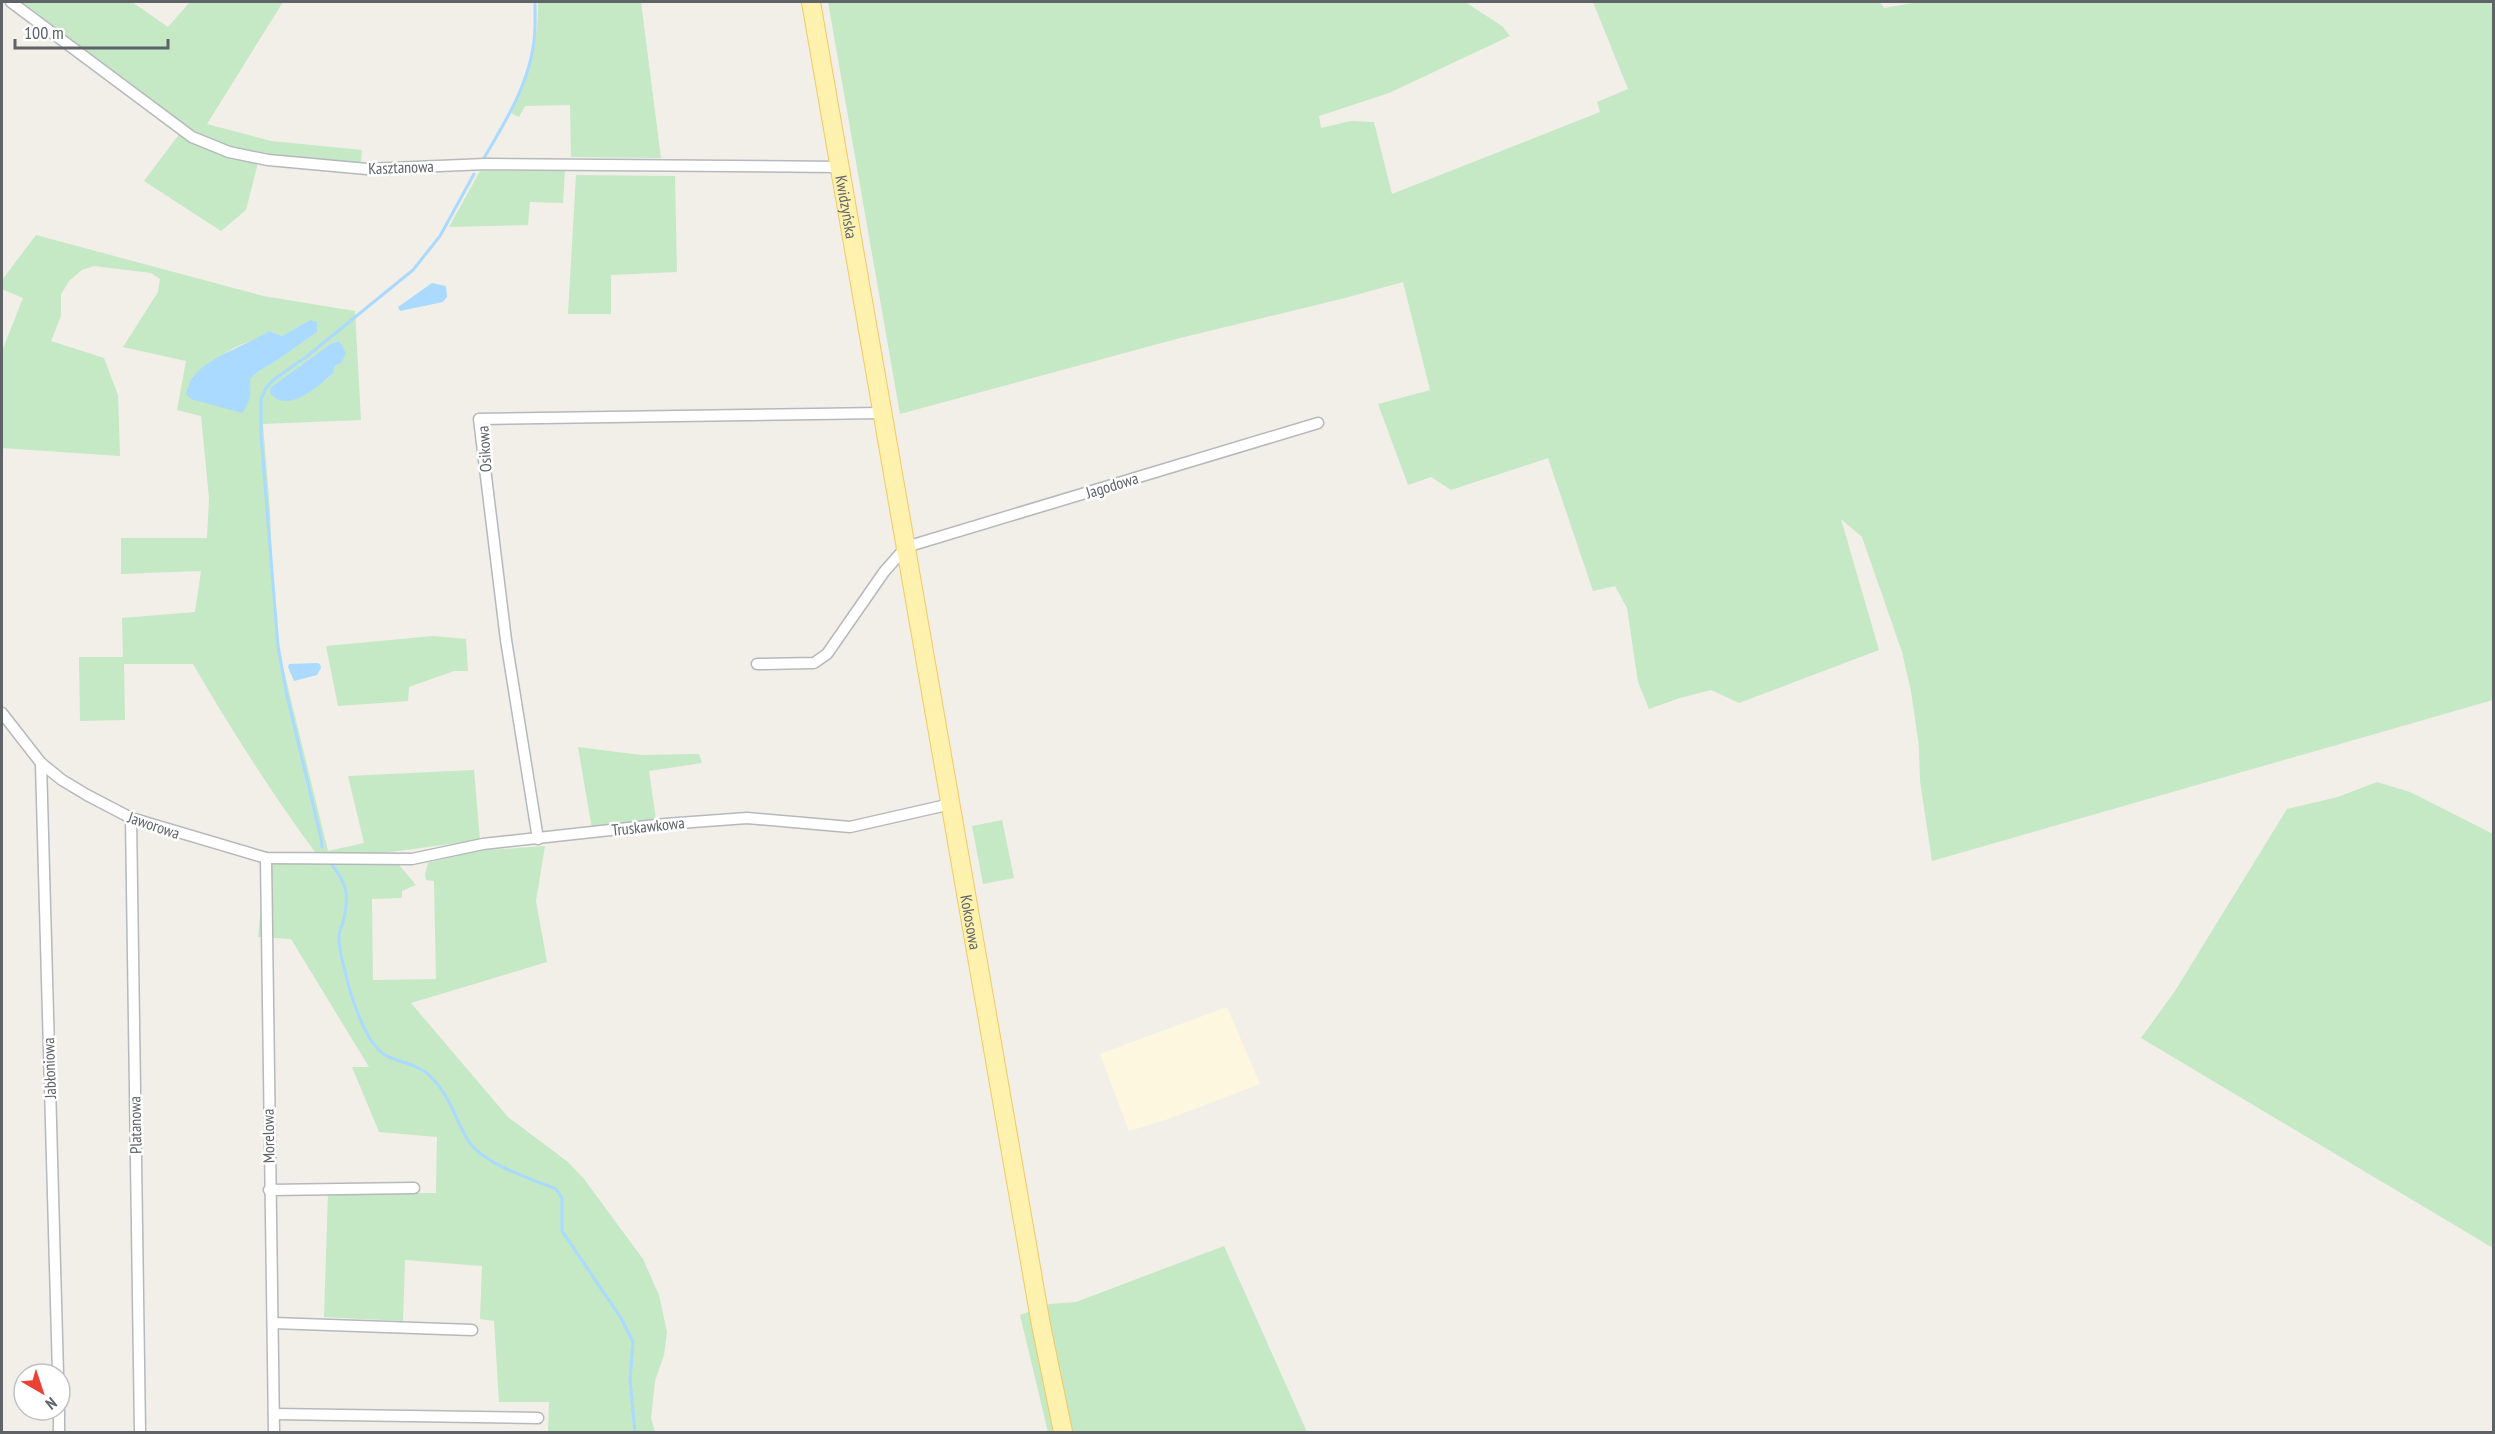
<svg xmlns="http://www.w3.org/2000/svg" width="2495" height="1434" viewBox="0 0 2495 1434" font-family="'PT Sans Narrow',sans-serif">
  <rect width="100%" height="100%" fill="#f1efe8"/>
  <polygon fill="#fef7e0" points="1227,1007 1260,1084 1168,1119 1129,1131 1100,1054"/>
  <g fill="#c5e8c5" fill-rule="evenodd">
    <polygon points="22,2 132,2 168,27 190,2 283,2 207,124 271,141 362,150 361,163 260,155 246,210 221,231 144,181 186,125"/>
    <path d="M538,2H641L661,158L571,157L570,105L525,106L519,117L511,113C529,72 538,47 538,2Z"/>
    <polygon points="828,2 1465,2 1502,26 1510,36 1389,93 1319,116 1321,128 1351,121 1374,122 1392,194 1600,112 1597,102 1628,89 1593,2 1880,2 1884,8 1919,2 2493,2 2493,700 1932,861 1920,781 1919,747 1911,691 1902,652 1862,537 1841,519 1879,650 1739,703 1711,690 1680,698 1649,709 1638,682 1627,608 1615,586 1593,591 1548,458 1451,490 1431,477 1408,485 1378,404 1430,390 1403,282 1345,298 1180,338 900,414"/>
    <polygon points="565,170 563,203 530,202 528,225 449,227 480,171"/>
    <polygon points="576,175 675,176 677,272 611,275 611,314 568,314"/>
    <path d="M36,235L263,296L355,311L361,420L263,424L270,511L273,588L280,655L328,851L364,843L348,776L474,770L480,840L368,855L370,865H399L416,885L402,891V898L372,899L373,980L436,979L434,881L426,880L425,874L428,863L477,851L545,846L536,901L547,962L411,1003L508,1117L568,1162L584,1179L643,1259L659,1295L667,1332L664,1355L655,1381L651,1418L655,1432H548L549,1402H499L494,1321L480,1319L482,1266L405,1260L403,1321L324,1317L328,1193H436L437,1137L379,1132L352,1067H369L291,939L258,937L263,885L271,853L315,852C270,791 231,729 193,664H124L125,720L80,721L79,657H123L122,618L195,612L201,571L121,574V538H207L209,498L201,416L177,410L186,361L123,347L158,292L160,279L151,273L94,266L82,270L70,280L61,294V316L51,341L104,358L118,395L120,456L2,448V351L23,298L2,289V280ZM310,320L317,332L276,361L259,371L250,379L192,377C207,366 223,353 240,345C253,340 257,340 269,331L282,336ZM339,341L341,363L335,366C329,392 292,386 271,387L332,343Z"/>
    <polygon points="433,636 466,639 468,671 454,671 409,687 408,701 338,706 326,646"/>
    <polygon points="578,747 641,755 699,754 702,763 649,771 656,819 592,829"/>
    <polygon points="2377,782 2410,792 2493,834 2493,1248 2141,1038 2175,991 2287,809 2338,797"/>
    <polygon points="1002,820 1014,878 983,884 972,826"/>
    <polygon points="1224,1246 1307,1432 1048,1432 1020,1315 1050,1304 1076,1302"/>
  </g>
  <g fill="#aadaff">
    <polygon points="432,283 446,286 447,297 443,302 400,311 398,307"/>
    <path d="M310,320L317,322V332L276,361L259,371L250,379C251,393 251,401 242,413L191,399L186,394C188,389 189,381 193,377C211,355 247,346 269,331L282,336Z"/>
    <path d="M339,341L346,353L341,363L335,366L333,373C319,386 287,415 270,393L271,387L332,343Z"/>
    <polygon points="317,663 320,664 321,668 317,675 294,681 288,667 289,664"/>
  </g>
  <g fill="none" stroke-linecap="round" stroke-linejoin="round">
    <g stroke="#aadaff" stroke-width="3">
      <path d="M484,158C504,124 527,87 533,48C536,33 535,17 535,2"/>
      <polyline points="322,847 321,838 287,696 278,646 261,435 261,399 266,388 273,380 306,357 413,270 440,236 474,174"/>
      <path d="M331,863C347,885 350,894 343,922C342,926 340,930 339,935C338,948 343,962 346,975C351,997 367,1049 389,1057C403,1063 419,1065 430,1076C450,1095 455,1119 469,1142C484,1164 531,1179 556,1189L562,1198V1231L621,1318L633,1342L630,1380L635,1432"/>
    </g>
    <defs>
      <g id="minor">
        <polyline points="11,2 192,137 229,152 268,160 367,169 486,164 840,167"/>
        <polyline points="757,664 814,663 827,654 884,572 906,547 1318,423"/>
        <polyline points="2,713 41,763 62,780 87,795 131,818 266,858 412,859 483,844 665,824 747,818 850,827 951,804"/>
        <polyline points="41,763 58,1374"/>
        <polyline points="131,818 140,1432"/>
        <polyline points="538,839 506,640 479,419 882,413"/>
        <polyline points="266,858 274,1432"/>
        <polyline points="269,1190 414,1188"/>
        <polyline points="273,1323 472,1330"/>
        <polyline points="59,1410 59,1432"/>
        <polyline points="274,1414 538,1418"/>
      </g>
      <g id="primary">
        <path id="s1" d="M811,2L1041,1325L1063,1432"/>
      </g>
    </defs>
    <use href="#minor" stroke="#b5b8bc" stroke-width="13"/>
    <use href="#primary" stroke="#f2c960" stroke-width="20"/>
    <use href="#minor" stroke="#fff" stroke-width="10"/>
    <use href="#primary" stroke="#fff2af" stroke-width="18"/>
  </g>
  <g text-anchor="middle" stroke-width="5" stroke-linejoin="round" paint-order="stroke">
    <g font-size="16" fill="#5f6368" stroke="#fff">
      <text transform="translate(401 167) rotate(-2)" y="6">Kasztanowa</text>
      <text dy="6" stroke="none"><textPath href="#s1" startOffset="208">Kwidzyńska</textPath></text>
      <text transform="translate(484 449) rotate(-94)" y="6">Osikowa</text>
      <text transform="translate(1112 485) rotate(-17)" y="6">Jagodowa</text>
      <text transform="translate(154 825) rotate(19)" y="6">Jaworowa</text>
      <text transform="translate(648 826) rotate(-6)" y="6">Truskawkowa</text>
      <text dy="6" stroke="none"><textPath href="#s1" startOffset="934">Kokosowa</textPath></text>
      <text transform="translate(49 1068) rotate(-92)" y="6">Jabłoniowa</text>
      <text transform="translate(135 1125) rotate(-91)" y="6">Platanowa</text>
      <text transform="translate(268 1136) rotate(-91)" y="6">Morelowa</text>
    </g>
  </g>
  <rect width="2495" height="1434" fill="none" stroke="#5f6368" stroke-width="6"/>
  <g transform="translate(42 1392) rotate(141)"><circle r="28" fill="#ffffff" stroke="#bfc1c3" stroke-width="1.5"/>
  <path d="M0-4.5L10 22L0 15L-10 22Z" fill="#ea4335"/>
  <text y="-9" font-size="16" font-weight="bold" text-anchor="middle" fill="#5f6368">N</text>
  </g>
  <path d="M15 39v9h153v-9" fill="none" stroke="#5f6368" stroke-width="3"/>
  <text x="24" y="39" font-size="18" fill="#5f6368" stroke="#ffffff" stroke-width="4.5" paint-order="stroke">100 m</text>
</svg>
